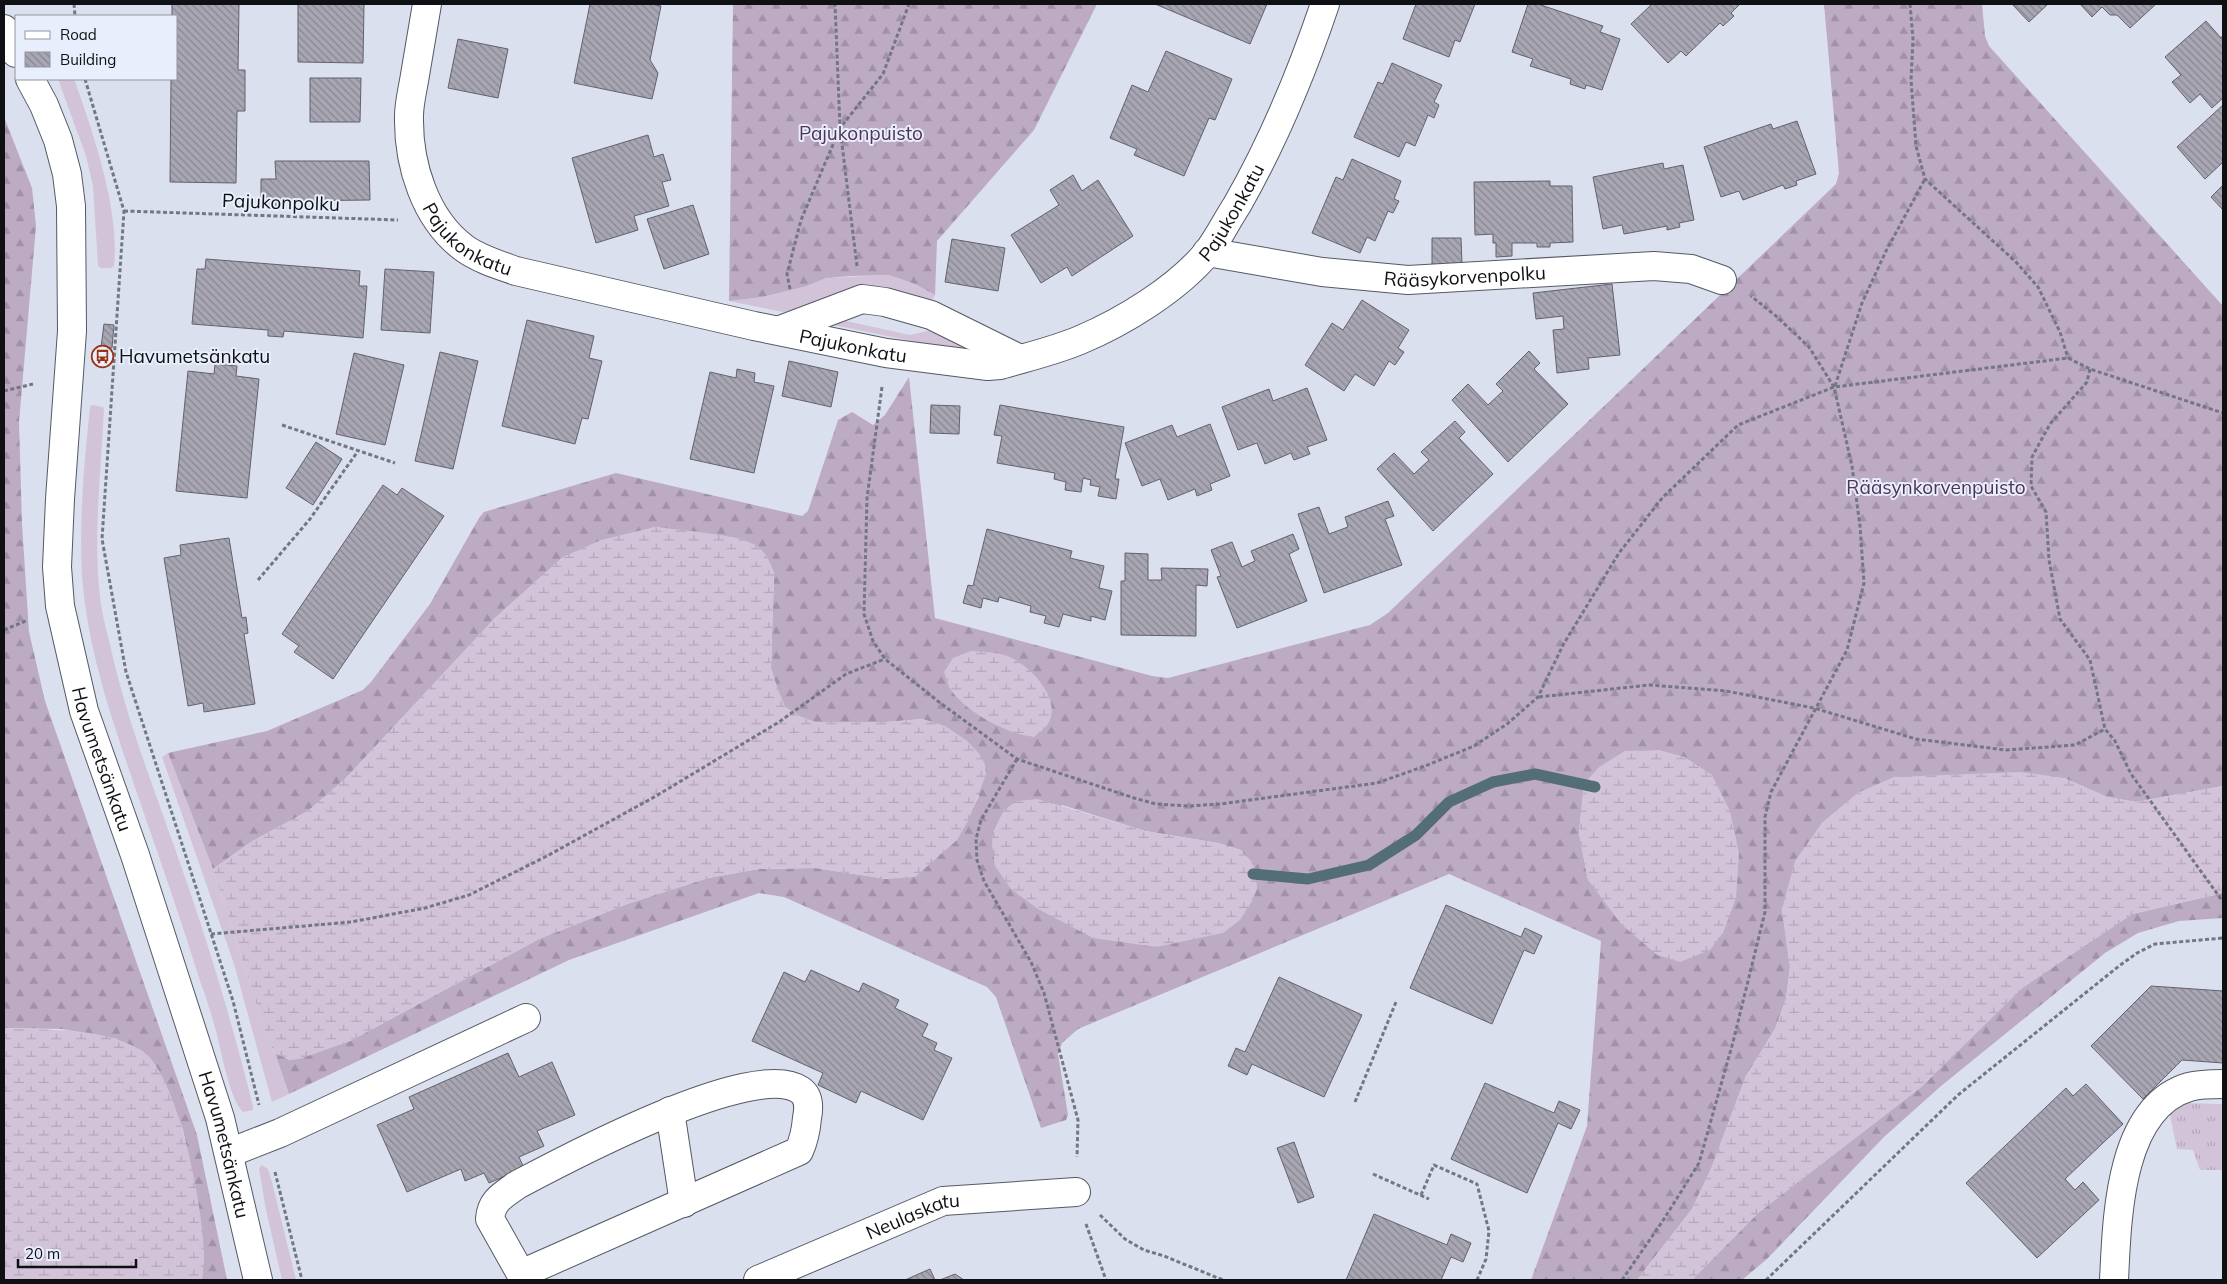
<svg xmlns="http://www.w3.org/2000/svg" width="2227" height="1284" viewBox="0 0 2227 1284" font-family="Mulish,sans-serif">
  <defs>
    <pattern id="forest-firs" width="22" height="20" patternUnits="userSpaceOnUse" patternTransform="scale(1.25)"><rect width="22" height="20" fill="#bdaac3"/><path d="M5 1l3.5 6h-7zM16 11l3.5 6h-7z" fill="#a191a7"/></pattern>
    <pattern id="wetland-marsh" width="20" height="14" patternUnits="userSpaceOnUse" patternTransform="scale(1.25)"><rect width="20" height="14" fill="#d3c3d8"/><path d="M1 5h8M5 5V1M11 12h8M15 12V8" fill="none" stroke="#b4a6b8"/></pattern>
    <pattern id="park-tufts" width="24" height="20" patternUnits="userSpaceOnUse" patternTransform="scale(1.25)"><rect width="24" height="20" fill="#d3c3d8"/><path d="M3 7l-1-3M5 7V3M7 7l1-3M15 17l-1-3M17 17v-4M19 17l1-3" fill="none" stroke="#b4a6b8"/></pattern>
    <pattern id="building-back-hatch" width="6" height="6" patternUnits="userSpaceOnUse" patternTransform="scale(1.25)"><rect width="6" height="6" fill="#a8a6b3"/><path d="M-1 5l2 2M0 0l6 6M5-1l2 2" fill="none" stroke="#878690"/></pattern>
  </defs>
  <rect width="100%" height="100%" fill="#dbe0ee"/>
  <g fill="#d3c3d8">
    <path d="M58,79H74C93,132 120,210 114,266L111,268H101L98,266L93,186L86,156Z"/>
    <polygon points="889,275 915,284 935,295 932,300 882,286 867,286 791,311 783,312 729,301 762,297 807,286 826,278"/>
    <polygon points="837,319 910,335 936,329 972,350 921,343 829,324"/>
    <path d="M92,405L103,407L104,409C101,472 93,534 100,597C102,614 107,632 111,649C126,716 151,781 174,846C205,932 231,1018 253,1106V1110L243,1112C228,1097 221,1046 214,1024C210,1010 206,997 201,984C182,923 161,862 140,802C115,728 88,655 82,576C79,519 84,463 90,407Z"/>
    <polygon points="168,753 213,869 269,1043 275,1053 289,1094 272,1102 234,964 162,757"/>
    <polygon points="262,1165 268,1169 272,1182 296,1280 282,1280 266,1210 259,1168"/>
  </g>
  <g fill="url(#forest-firs)" fill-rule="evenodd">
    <polygon points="733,4 1097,4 1034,130 937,241 935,295 915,284 889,275 851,276 826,278 807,286 762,297 729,301"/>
    <path d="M1824,4H1982L1985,36L1989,46L2223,306V786L2136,802L2107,797L2064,778L1895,777L1858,793L1822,823L1782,909L1790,967L1786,999L1775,1029L1746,1076L1711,1169L1692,1209L1637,1280H1531L1587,1126L1601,941L1449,874L1078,1029L1062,1043L1058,1054L1068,1115L1066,1120L1041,1128L996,997L987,987L784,897L759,893L569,960L289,1094L275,1053L290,1060L350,1041L539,939L627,904L708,878L759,869L815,868L887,879L957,840L979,796L923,719L886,722H815L801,717L785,707L777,688L771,668L774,572L758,547L736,538L655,527L563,557L495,618L346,778L308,811L251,842L213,869L168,753L267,731L363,690L371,682L430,604L479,518L484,512L616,473L802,516L808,511L838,420L852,412L873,425L885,415L909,377L935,618L1152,676L1168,678L1370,625L1388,613L1836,184L1839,173ZM1584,784L1588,880L1579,833ZM1062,805L1145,831L1218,843L1241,850L1011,889Z"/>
    <polygon points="4,117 32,188 36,226 19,422 22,524 29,632 45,701 197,1135 227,1280 202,1280 204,1253 192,1171 183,1130 170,1095 117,1039 62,1029 4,1028"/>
    <polygon points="2223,893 2223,918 2179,921 2138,933 2105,953 1941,1086 1884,1137 1767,1259 1742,1280 1692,1280 1758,1213 1920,1088 2022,988 2132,914"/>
  </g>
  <g fill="url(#wetland-marsh)">
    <path d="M655,527C681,531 736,533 757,546C766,552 770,563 774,572L771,668L777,688L785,707L801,717L815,722H886L923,719L945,726L966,740L978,752L985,764L986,775L968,821L957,840L915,877L887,879L815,868L759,869L708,878L627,904L539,939L350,1041L300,1059L290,1060L275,1053L269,1043L213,869L251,842L308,811L346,778L495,618L563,557L601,540Z"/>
    <path d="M971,651C983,652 999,652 1010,657C1030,666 1063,699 1048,724C1045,729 1038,733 1034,737C1008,735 962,710 949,687C947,682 946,676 944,672L953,658Z"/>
    <polygon points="1659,750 1685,757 1712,775 1730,811 1739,853 1736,898 1723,933 1710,950 1680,962 1657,955 1621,924 1588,880 1579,834 1584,784 1599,767 1625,751"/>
    <polygon points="2021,772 2064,778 2107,797 2136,802 2223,786 2223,893 2132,914 2022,988 1920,1088 1758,1213 1692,1280 1637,1280 1692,1209 1711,1169 1746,1076 1775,1029 1786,999 1790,967 1782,909 1795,861 1822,823 1858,793 1895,777"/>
    <polygon points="1038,799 1145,831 1218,843 1241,850 1252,862 1256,873 1257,889 1252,901 1240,920 1223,933 1156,947 1093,938 1038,909 1011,889 995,866 992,844 993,832 1004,810 1017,801"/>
    <path d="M4,1028C51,1031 98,1026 141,1050C178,1072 204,1212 204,1254C204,1262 203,1271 202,1280H4Z"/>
  </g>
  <polygon fill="url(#park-tufts)" points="2183,1103 2223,1104 2223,1170 2200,1170 2193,1150 2177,1149 2169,1111"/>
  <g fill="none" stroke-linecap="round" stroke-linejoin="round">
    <polyline stroke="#546e75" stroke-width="11" points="1253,874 1308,879 1369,865 1416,835 1449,802 1493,782 1535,774 1595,787"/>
  </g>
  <g fill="url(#building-back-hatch)" stroke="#63616e">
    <polygon points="172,4 239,4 238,70 245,70 245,111 237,111 236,183 170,182 171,79 176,79 176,16 172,16"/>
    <polygon points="298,4 364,4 363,63 298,62"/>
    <polygon points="590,4 651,4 661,6 650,60 658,73 652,99 574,83"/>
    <polygon points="1155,4 1267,4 1250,44"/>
    <polygon points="1416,4 1475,4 1460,42 1455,40 1449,57 1403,39"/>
    <polygon points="1528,4 1538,4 1603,26 1600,32 1620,39 1602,90 1586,85 1585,89 1570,84 1571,79 1530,66 1533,59 1512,52"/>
    <polygon points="1652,4 1740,4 1731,13 1734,16 1723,26 1720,23 1686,56 1681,51 1668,63 1631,24"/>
    <polygon points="2012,4 2048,4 2029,22"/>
    <polygon points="2080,4 2156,4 2130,28 2117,15 2110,15 2102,7 2092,17"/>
    <polygon points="2206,21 2221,38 2223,35 2223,98 2212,108 2200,94 2190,103 2172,82 2181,75 2165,57"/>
    <polygon points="458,39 508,49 498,98 448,88"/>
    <polygon points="1166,51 1232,79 1215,120 1209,118 1184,176 1134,155 1137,149 1110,138 1132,85 1148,92"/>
    <polygon points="1392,63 1442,85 1434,102 1439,105 1434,118 1428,115 1415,146 1406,142 1399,157 1354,137 1378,82 1383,84"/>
    <polygon points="310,78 361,78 360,122 310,122"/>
    <polygon points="2223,105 2223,162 2205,179 2177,147"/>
    <polygon points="1797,121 1816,174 1796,181 1797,185 1785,189 1783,185 1743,200 1739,191 1721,197 1704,147 1771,124 1773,129"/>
    <polygon points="648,135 654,157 663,154 671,180 662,182 669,206 634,216 638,230 596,243 572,158"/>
    <polygon points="1352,159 1401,181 1394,199 1399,201 1393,213 1388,211 1375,241 1367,237 1360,253 1312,233 1336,177 1343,180"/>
    <polygon points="275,161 369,161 370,200 278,201 279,205 261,206 261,179 276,179"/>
    <polygon points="1663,163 1664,169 1683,165 1694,220 1679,223 1680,227 1667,230 1667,226 1624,234 1622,225 1603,229 1593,177"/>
    <polygon points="1073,175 1082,191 1098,180 1133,236 1072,276 1067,267 1041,283 1011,235 1059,205 1050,190"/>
    <polygon points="1550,181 1550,186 1572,186 1573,242 1550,243 1550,247 1537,247 1537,243 1512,243 1512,256 1496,257 1496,243 1493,243 1493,234 1475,235 1474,182"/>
    <polygon points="2223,185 2223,210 2211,197"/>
    <polygon points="693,205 709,254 664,269 647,219"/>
    <polygon points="1432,238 1461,238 1462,265 1432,265"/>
    <polygon points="952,239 1005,248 998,291 945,282"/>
    <polygon points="206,259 360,271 359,286 367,286 363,338 284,331 283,337 268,336 268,330 192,324 197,269 205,269"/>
    <polygon points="385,269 434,272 430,333 381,330"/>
    <polygon points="1612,284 1620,355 1588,358 1589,369 1557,373 1553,330 1564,329 1563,316 1536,319 1533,293"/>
    <polygon points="1362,300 1409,330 1398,348 1404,352 1395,365 1389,361 1374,386 1355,374 1344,391 1305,365 1332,323 1343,330"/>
    <polygon points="527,320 594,336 589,358 602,361 588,419 582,418 575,444 502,426"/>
    <polygon points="104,324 114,325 112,348 101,347"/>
    <polygon points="1529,351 1540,363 1534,369 1568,404 1508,462 1452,400 1468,384 1488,405 1503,391 1496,384"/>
    <polygon points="440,352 478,361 453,469 415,461"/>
    <polygon points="354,353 404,365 385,445 336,434"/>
    <polygon points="789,361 838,372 831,407 782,396"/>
    <polygon points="215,364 237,366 236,376 259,379 247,498 176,491 188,371 214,374"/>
    <polygon points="737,369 755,373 754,382 774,386 754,473 690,459 710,372 736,378"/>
    <polygon points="1307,388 1327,440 1307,447 1310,454 1294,460 1291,453 1265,464 1257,443 1238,450 1222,407 1269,389 1273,401"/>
    <polygon points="931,405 960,406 959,434 930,433"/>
    <polygon points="1000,405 1124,427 1115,479 1119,479 1116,499 1098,496 1100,487 1090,485 1091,480 1083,478 1081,492 1065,490 1066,482 1054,479 1055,473 997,463 1002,436 994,435"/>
    <polygon points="1455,421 1465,432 1459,438 1493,474 1433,531 1377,469 1394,453 1414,474 1429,460 1421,452"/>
    <polygon points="1210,424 1230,476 1210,484 1212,490 1197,496 1195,489 1168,500 1160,479 1142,486 1125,443 1172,425 1177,437"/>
    <polygon points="316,442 342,459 313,505 286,488"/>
    <polygon points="383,485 397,495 402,488 444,516 333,679 294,652 299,646 282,634"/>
    <polygon points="1388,501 1394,516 1385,519 1402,565 1324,593 1298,514 1319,507 1329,534 1348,527 1345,517"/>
    <polygon points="987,529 1072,551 1070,558 1104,566 1099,588 1112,591 1105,620 1091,616 1091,621 1063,614 1059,627 1044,623 1046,616 1030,612 1031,606 999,597 998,602 983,598 981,608 963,603 968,585 973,586"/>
    <polygon points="1293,534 1299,549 1289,554 1307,601 1237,628 1217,577 1221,576 1211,550 1232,542 1242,567 1255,561 1251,551"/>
    <polygon points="229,538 242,618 246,617 248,633 244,634 255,704 204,712 203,703 188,706 164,558 181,555 180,545"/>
    <polygon points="1125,553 1148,554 1148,580 1162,580 1161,568 1208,569 1207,586 1196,585 1196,636 1121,635 1121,581 1125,581"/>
    <polygon points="1446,905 1521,937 1525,928 1542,936 1534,954 1524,950 1492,1024 1410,988"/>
    <polygon points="811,970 859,992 863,983 899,1000 895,1008 928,1024 922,1036 937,1043 934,1050 952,1058 923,1120 861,1091 856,1103 818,1085 823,1073 752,1041 784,972 805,982"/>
    <polygon points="1279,977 1362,1015 1324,1097 1252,1064 1247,1075 1228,1066 1236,1048 1245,1052"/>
    <polygon points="2151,986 2223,991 2223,1063 2182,1060 2143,1099 2091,1046"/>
    <polygon points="508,1053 519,1077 552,1062 575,1115 537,1131 544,1146 519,1157 524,1168 489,1183 484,1173 465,1181 461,1169 407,1192 377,1125 414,1109 409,1097"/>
    <polygon points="1485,1083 1554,1113 1559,1101 1580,1110 1571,1129 1558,1123 1527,1193 1451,1159"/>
    <polygon points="2086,1084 2123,1124 2065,1179 2075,1190 2083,1182 2099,1200 2037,1258 1966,1183 2066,1088 2073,1096"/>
    <polygon points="1294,1142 1314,1197 1298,1203 1277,1148"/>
    <polygon points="1374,1214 1447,1245 1451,1234 1471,1243 1463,1262 1451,1257 1441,1280 1346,1280"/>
    <polygon points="930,1269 935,1280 905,1280"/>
    <polygon points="955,1274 964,1280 940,1280"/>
  </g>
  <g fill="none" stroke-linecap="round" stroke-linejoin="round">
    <defs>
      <g id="minor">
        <path id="s1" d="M427,4C423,28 419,51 415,75C413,88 409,103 409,116C408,164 425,219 464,248C479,259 499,265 516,271L754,326L886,353L988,366L1000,365C1027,357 1054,351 1080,340C1123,322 1177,289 1207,253C1218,239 1227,220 1237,205C1273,142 1302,72 1325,4"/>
        <polyline points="4,29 16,53"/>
        <path id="s2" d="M30,79L44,105L58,140L67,174L71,206L72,331L60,499L57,567L60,606L84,711L135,855L220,1118L258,1280"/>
        <path id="s3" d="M1207,252L1322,272L1408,280L1654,266L1691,269L1722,280"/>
        <polyline points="780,330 862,299 885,302 931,315 1020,359"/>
        <polyline points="670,1111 684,1203"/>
        <polyline points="229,1153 280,1133 526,1018"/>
        <path d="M521,1274L490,1219C491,1201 503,1195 517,1185C564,1160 755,1058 800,1090C809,1096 809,1108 807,1118C806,1130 804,1140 799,1151L521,1274L524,1280"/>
        <path id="s4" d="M758,1280L943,1201L1076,1192"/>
        <path d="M2114,1280C2117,1222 2118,1108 2189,1087C2200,1084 2211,1084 2223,1084"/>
      </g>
    </defs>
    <use href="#minor" stroke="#545964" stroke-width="30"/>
    <g stroke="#737780" stroke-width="3" stroke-dasharray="4 2.5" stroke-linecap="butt">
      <polyline points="74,4 75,16"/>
      <polyline points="1910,4 1913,39 1911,80 1916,146 1925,179 2016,262 2038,287 2060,332 2068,358"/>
      <polyline points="85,79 124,211 102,539 126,672 233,1001 259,1105"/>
      <polyline points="124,211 398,220"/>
      <polyline points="857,266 840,128 883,74 909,4"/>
      <polyline points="790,289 787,274 801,220 840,128 835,4"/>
      <polyline points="2090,369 2087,382 2050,424 2032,457 2031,486 2046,512 2049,560 2060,619 2090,660 2105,729 2115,741 2131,774 2223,902"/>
      <polyline points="1835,386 1862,303 1886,251 1925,179"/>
      <polyline points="882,387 867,498 864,614 873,641 885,659 939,702 1017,759 1134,798 1156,804 1189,806 1220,804 1377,783 1425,766 1474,746 1507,724 1538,697 1563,645 1619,553 1663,497 1738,425 1834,387 2068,358 2090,369 2223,413"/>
      <polyline points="4,391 33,384"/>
      <polyline points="282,425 395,463"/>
      <polyline points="258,580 310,519 358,451"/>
      <polyline points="4,630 28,620"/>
      <polyline points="1539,697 1649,685 1726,691 1814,708 1916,739 2006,750 2075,745 2105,729"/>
      <polyline points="1017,759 981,820 976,839 977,860 984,881 1031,962 1044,993 1078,1120 1077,1157"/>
      <polyline points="211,934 351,922 425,908 469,895 547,856 656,796 779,722 846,674 885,659"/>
      <polyline points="1355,1102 1396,1002"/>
      <polyline points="275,1172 302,1280"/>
      <polyline points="1373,1174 1429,1199"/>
      <polyline points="1421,1195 1434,1165 1477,1184 1489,1231 1486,1259 1477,1280"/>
      <polyline points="1100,1215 1125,1239 1144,1250 1164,1256 1223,1280"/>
      <polyline points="1086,1224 1106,1280"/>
      <polyline points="1622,1280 1662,1222 1699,1163 1733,1042 1765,912 1765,817 1771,792 1847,650 1864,583 1860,526 1852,466 1834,387 1809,347 1776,316 1751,296"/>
      <polyline points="1766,1280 1958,1095 2119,966 2137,953 2155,944 2223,938"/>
    </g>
    <use href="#minor" stroke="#fff" stroke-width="28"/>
  </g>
  <defs>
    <symbol id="bus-ring" viewBox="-11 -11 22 22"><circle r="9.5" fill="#e8eefb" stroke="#993112" stroke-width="1.5"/><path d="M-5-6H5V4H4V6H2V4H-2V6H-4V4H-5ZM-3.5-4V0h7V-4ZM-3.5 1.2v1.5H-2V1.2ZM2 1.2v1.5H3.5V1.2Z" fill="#993112"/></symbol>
  </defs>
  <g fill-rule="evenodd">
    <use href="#bus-ring" x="90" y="344" width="25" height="25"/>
  </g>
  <g text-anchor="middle" stroke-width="4" stroke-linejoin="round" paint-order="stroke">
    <g font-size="19" fill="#503358" stroke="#e8eefb">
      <text x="861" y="140">Pajukonpuisto</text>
      <text x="1936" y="494">Rääsynkorvenpuisto</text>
    </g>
    <g font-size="19" fill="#0e1014" stroke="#e8eefb">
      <text transform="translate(281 202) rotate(2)" y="7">Pajukonpolku</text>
      <text dy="7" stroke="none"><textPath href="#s1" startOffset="1099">Pajukonkatu</textPath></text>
      <text dy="7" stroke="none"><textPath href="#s1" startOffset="259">Pajukonkatu</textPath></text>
      <text dy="7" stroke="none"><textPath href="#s3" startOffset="260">Rääsykorvenpolku</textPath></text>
      <text dy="7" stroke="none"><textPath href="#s1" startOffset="664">Pajukonkatu</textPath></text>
      <text dy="7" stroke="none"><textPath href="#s2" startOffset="694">Havumetsänkatu</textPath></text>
      <text dy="7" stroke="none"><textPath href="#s2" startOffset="1099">Havumetsänkatu</textPath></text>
      <text dy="7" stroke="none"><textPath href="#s4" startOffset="168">Neulaskatu</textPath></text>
    </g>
    <g font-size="19" fill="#0e1014" stroke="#e8eefb" text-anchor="start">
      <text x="119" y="363">Havumetsänkatu</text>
    </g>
  </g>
  <rect width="2227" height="1284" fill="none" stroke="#0e1014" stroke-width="10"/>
  <rect x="15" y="15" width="162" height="65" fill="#e8eefb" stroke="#91959f"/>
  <rect x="25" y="31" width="25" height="8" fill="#ffffff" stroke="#91959f"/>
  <text x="60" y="40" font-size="15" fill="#0e1014">Road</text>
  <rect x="25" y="52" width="25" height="15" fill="url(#building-back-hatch)" stroke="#91959f"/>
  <text x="60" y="65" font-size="15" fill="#0e1014">Building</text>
  <path d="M18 1259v8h118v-8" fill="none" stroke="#0e1014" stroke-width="2.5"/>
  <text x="25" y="1259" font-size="15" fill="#0e1014" stroke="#e8eefb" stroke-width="4" paint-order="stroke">20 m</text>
</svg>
